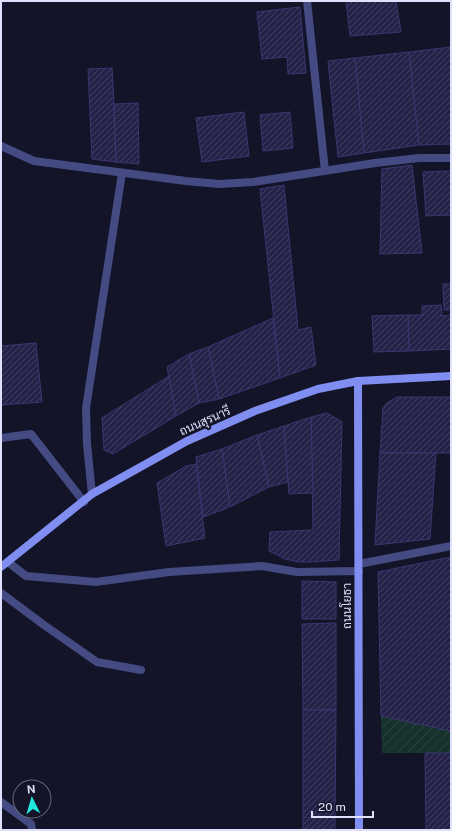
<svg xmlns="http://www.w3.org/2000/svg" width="452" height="831" viewBox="0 0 452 831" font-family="'Public Sans',Sarabun,sans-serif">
  <defs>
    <pattern id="garden-furrows" width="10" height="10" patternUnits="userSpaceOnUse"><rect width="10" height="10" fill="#17322d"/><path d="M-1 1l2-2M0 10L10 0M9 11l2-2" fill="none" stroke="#2d4642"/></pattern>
    <pattern id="building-hatch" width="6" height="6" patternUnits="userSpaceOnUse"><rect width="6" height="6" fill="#242248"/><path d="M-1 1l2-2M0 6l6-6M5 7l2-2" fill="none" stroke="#434263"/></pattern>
  </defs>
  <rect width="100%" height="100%" fill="#141429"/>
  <polygon fill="url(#garden-furrows)" points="381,716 448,730 451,731 451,753 382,753"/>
  <g fill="url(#building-hatch)" stroke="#393671">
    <polygon points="346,1 396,1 401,32 350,36"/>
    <polygon points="300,7 306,73 288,74 287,57 262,59 257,12"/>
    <polygon points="451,47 451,144 419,145 409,52"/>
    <polygon points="409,52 419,145 364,153 355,58"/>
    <polygon points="355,58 364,153 338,157 328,61"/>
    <polygon points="112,68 114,104 116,162 92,159 88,69"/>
    <polygon points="138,103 139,164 116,162 114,104"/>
    <polygon points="244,112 249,156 202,162 196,118"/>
    <polygon points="290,112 293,148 263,151 260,115"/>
    <polygon points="412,165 422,253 380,254 382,169"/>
    <polygon points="451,171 451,215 426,216 423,172"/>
    <polygon points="284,185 298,330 311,327 316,365 280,378 260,189"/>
    <polygon points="443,284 451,284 451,310 444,310"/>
    <polygon points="441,305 442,316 451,315 451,349 409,351 408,315 422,315 422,306"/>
    <polygon points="408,315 409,351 374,352 372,316"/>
    <polygon points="273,318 280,378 219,399 208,347"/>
    <polygon points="36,343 42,402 1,405 1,346"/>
    <polygon points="208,347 219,399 199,403 189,354"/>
    <polygon points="189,354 199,403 176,416 167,367"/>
    <polygon points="169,376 176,416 113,454 104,450 102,418"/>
    <polygon points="397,397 451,397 451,453 380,453 383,408 387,403"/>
    <polygon points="327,413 342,422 339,560 313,562 299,562 285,559 269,551 270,532 313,530 311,417"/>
    <polygon points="311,417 313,493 289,494 284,426"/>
    <polygon points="284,426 288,482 269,487 257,435"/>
    <polygon points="257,435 269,487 230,507 222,449"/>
    <polygon points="222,449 230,507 203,517 196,457"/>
    <polygon points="380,453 436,453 430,539 375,545"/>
    <polygon points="196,464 205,538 166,546 157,483 186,466"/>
    <polygon points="451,557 451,731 381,716 378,572"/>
    <polygon points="302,581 336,582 336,619 302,619"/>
    <polygon points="336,623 336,710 303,710 302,624"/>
    <polygon points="303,710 336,710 335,830 303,830"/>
    <polygon points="425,753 451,753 451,830 426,830"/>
  </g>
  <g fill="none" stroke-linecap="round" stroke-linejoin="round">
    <g stroke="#444b83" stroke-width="8">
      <polyline points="1,438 31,434 84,502"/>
      <polyline points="1,593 44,625 97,662 141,670"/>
    </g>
    <g stroke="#444b83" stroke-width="8">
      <polyline points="307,1 325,171"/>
      <polyline points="1,146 34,161 186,181 219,184 253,182 375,163 419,158 451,158"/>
      <polyline points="92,494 87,444 86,408 122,173"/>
      <polyline points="8,562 26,576 96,582 169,572 262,566 297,572 359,571"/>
      <polyline points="359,564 451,546"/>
      <polyline points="1,802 31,824 32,830"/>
    </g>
    <g stroke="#808ef1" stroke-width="8">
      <polyline points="358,381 359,830"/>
      <polyline points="1,567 92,494 187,441 255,411 318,389 358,381 451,376"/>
    </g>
  </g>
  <g text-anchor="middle" stroke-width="4" stroke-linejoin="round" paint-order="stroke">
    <g font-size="12" fill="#dfe0fc" stroke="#141429">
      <text transform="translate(205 421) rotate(-24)" y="4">ถนนสุรนารี</text>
      <text transform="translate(347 606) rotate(-90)" y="4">ถนนโยธา</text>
    </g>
  </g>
  <rect width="452" height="831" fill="none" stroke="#dfe0fc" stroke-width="4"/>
  <g transform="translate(32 799) rotate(355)"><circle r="19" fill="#141429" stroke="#65667d"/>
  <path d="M0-3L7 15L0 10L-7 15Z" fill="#20e7dd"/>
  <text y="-6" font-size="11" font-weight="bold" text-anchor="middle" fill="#dfe0fc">N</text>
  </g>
  <path d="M312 811v6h61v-6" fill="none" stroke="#dfe0fc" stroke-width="2"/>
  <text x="318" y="811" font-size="12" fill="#dfe0fc" stroke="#141429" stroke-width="3" paint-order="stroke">20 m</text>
</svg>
